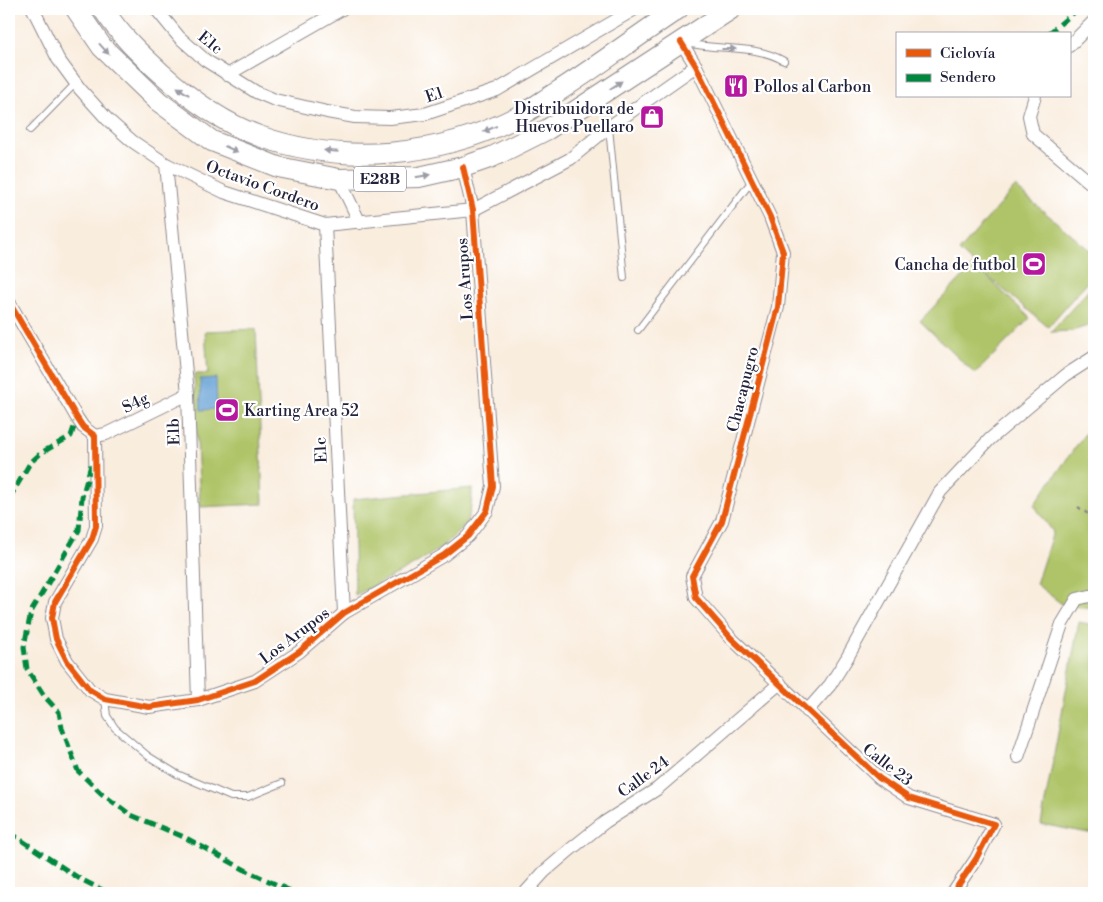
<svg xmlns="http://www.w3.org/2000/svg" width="1103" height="902" viewBox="0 0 1103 902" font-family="'Libre Bodoni',serif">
  <rect width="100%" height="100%" fill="#fff"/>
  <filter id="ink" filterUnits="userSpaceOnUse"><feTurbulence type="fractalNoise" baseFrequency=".02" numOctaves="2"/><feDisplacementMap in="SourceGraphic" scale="10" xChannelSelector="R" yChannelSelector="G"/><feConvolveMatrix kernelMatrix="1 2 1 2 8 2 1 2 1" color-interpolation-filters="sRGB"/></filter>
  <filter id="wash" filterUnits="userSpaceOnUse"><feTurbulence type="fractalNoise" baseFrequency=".0096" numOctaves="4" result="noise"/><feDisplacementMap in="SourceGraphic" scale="20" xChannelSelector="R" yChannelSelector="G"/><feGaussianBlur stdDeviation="1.12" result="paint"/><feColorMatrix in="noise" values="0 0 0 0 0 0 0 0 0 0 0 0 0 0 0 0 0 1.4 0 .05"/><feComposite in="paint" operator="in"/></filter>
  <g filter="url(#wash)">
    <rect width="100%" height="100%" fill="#f9edde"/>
    <g fill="#afc468" stroke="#687352">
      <polygon points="1015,187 1094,254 1094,274 1048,327 979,269 1030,318 975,374 920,321 974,265 959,251"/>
      <polygon points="1094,284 1094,324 1072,331 1051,332"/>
      <polygon points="256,329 263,504 200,507 194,374 208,374 205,331"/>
      <polygon points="1094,421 1094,608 1063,605 1036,584 1053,532 1034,505"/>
      <path d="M472,488C472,500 471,519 462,528C436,557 389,578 355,595L353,499Z"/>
      <polygon points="1079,622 1094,625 1094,834 1041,824"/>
    </g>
    <polygon fill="#65a0d5" stroke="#446188" points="216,378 217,409 201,410 200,379"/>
  </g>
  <g filter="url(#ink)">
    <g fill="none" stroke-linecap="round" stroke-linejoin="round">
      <defs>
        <g id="service">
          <path d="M687,43C719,51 755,44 784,61"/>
          <polyline points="609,128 624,278"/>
          <polyline points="30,130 76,83"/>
          <polyline points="638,330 751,182"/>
          <polyline points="105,699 107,716 115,728 148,756 177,774 231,797 248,797 282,783"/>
        </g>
        <g id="minor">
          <polyline points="33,9 58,59 80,89 107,119 132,141 166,164 224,192 325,225 473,210 570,159 609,127 696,66"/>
          <polyline points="156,9 179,37 205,60 256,92 275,100 327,112 355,117 390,118 425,114 497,90 635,9"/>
          <polyline points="681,42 696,66 770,217 783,252 778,307 722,521 692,576 696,598 731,638 879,778 909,798 994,824 976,859 953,893"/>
          <polyline points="1069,46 1094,21"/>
          <polyline points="227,75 342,9"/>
          <polyline points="1035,96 1029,116 1033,134 1094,186"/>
          <polyline points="166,164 188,394 198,700"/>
          <polyline points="339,179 360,223"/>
          <polyline points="325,225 344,613"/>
          <polyline points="9,302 77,418 83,427 95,436 96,526 92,539 55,602 52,618 56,639 67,661 90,690 105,699 149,707 198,700 255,681 299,652 344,613 444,555 468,536 487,511 493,486 473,210 463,167"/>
          <polyline points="95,436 106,434 188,394"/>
          <polyline points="807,711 830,685 847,658 940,492 990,439 1066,375 1094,357"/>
          <polyline points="1018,757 1062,624 1077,599 1094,595"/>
          <polyline points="525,893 544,872 571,849 605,822 657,789 780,683"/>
        </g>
        <g id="trunk">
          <polyline points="76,9 102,47 158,101 212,141 278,167 339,179 419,177 463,167 492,157 548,129 731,9"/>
          <path d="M103,9C121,36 137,51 161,73C189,98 223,123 259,136C344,166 439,157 519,116C532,109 544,100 557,92C598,66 637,36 678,9"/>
        </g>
      </defs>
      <use href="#service" stroke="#8e888c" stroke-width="8"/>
      <use href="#minor" stroke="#8e888c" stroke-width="14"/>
      <use href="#trunk" stroke="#8e888c" stroke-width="22"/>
      <polyline stroke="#8e888c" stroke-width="2.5" stroke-dasharray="4 4" stroke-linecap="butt" points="1078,507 1094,518"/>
      <use href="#service" stroke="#fff" stroke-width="6"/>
      <use href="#minor" stroke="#fff" stroke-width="12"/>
      <use href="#trunk" stroke="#fff" stroke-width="20"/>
      <g stroke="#00873e" stroke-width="5" stroke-dasharray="10 5" stroke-linecap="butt">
        <polyline points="1048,34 1078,9"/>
        <polyline points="91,465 82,497 79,530 31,612 24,647 27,669 45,697 59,712 62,728 78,771 102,794 131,815 184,837 249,872 295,893"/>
        <polyline points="9,499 30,463 41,453 71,436 77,418"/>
        <polyline points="9,832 80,879 109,893"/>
      </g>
      <defs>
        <g id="cycleway">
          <polyline points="681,42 696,66 770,217 783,252 778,307 722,521 692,576 696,598 731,638 879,778 909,798 994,824 976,859 953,893"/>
          <polyline points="9,302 77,418 83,427 95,436 96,526 92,539 55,602 52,618 56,639 67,661 90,690 105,699 149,707 198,700 255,681 299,652 344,613 444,555 468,536 487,511 493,486 473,210 463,167"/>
        </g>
      </defs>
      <use href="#cycleway" stroke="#fff" stroke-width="9"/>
      <use href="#cycleway" stroke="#e8590c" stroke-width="6"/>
    </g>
    <defs><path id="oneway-solid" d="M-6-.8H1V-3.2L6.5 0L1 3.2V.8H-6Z" transform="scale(1.25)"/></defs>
    <g fill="#9c9ca7">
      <use href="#oneway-solid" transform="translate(104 49) rotate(48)"/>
      <use href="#oneway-solid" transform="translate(729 49)"/>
      <use href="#oneway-solid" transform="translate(616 85) rotate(-33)"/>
      <use href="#oneway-solid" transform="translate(183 91) rotate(-146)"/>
      <use href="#oneway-solid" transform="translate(490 129) rotate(156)"/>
      <use href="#oneway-solid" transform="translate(231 149) rotate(24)"/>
      <use href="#oneway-solid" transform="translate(331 151) rotate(-175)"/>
      <use href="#oneway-solid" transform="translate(423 176) rotate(-10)"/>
    </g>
  </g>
  <defs>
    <symbol id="restaurant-square" viewBox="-11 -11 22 22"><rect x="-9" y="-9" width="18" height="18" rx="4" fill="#b5179e" stroke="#fff"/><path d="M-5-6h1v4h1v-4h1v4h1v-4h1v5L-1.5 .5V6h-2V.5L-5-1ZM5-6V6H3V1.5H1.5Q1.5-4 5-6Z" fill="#fff"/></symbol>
    <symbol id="shop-square" viewBox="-11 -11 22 22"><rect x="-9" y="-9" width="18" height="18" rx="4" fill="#b5179e" stroke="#fff"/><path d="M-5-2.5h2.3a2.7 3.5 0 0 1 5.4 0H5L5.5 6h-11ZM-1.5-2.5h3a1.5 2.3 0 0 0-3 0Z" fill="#fff"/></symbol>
    <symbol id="stadium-square" viewBox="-11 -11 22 22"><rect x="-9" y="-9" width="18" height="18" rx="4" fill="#b5179e" stroke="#fff"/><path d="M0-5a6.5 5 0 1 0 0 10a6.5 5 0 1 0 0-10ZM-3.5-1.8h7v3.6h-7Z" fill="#fff"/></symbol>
  </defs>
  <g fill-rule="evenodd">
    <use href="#restaurant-square" x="722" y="72" width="28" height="28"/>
    <use href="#shop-square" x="638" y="103" width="28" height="28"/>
    <use href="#stadium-square" x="1020" y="250" width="28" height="28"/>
    <use href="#stadium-square" x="213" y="396" width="28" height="28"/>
  </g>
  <g text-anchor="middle" stroke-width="4.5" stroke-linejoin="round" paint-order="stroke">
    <rect fill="#fff" stroke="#646476" stroke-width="1" x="354" y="166.5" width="52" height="25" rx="4"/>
    <g font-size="15" font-weight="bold" fill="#22223b">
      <text x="380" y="184">E28B</text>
    </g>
    <g font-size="16" fill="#22223b" stroke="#fff">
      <text transform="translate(211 42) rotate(39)" y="6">E1c</text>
      <text transform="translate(434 94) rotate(-19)" y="6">E1</text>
      <text transform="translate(263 185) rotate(20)" y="6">Octavio Cordero</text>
      <text transform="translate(464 279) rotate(-94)" y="6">Los Arupos</text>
      <text transform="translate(742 389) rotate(-76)" y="6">Chacapugro</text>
      <text transform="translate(135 402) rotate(-26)" y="6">S4g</text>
      <text transform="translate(173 432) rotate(-92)" y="6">E1b</text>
      <text transform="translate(320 450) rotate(-93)" y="6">E1c</text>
      <text transform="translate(294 635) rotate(-37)" y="6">Los Arupos</text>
      <text transform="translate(888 764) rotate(38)" y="6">Calle 23</text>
      <text transform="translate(643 776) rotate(-36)" y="6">Calle 24</text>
    </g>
    <g font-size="16" fill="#22223b" stroke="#fff" text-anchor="start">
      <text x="754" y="92">Pollos al Carbon</text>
      <text x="634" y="114" text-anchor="end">Distribuidora de<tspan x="634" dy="18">Huevos Puellaro</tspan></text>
      <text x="1016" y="270" text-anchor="end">Cancha de futbol</text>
      <text x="244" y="416">Karting Area 52</text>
    </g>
  </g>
  <rect width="1103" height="902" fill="none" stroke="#fff" stroke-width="30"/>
  <rect x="896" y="32" width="175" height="65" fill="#ffffff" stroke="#a7a7b1"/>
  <rect x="906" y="49" width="25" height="8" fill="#e8590c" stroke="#a7a7b1"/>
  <text x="940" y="58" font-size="15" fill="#22223b">Ciclovía</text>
  <rect x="906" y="74" width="25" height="8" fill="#00873e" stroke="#a7a7b1"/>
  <text x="940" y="82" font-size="15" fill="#22223b">Sendero</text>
</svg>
